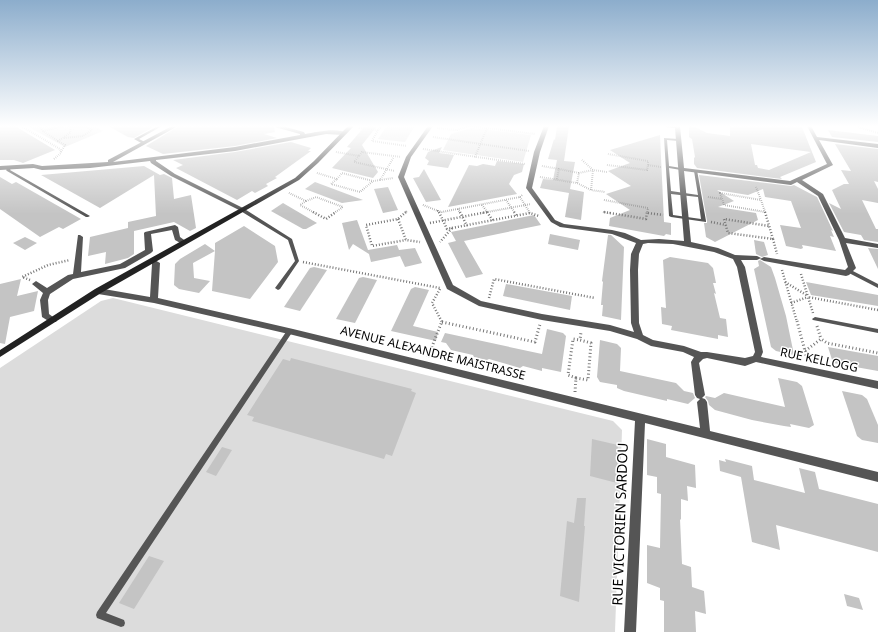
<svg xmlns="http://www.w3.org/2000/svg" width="878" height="632" viewBox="0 0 878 632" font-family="'Noto Sans',sans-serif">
  <rect width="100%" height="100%" fill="#fff"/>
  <g fill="#dcdcdc">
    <polygon points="27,126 94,126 103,131 65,147"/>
    <polygon points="387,126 414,127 405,142 378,139"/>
    <polygon points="471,128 531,135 523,162 443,150 451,134"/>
    <polygon points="113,298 613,421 622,430 615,632 0,632 0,368 101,301"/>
  </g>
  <g fill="#c4c4c4" fill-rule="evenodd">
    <polygon points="0,126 15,126 55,150 23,163 14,160 0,160"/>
    <polygon points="108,126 155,126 134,138 128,137"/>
    <polygon points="179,126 274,126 275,132 264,134 277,138 235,146 163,154 146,146"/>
    <polygon points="365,126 377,126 362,145 378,172 373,178 332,168 351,148 347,147"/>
    <polygon points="557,126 569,126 564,161 575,162 570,189 584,192 581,220 565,217 569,193 540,188 543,179 553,180 557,160 548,159 554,139 555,140"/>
    <path d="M689,126H693L707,133L730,136V126H799L802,127L816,162L780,177L782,179L697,168L694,164V158L695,157L692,139L689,137ZM751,144L811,152L769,170L758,168L757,165H755Z"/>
    <polygon points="828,130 878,136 878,142 832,137"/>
    <polygon points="660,135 664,222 671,223 671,235 666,234 664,236 609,226 610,218 630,210 606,194 631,186 608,171 630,163 610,150"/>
    <polygon points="291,142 311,148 308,151 311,151 275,177 277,178 266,184 268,186 255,193 252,191 237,200 176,168 183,165 173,160 235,152"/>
    <polygon points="835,144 878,149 878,182 874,181 878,189 878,203 862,200 876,229 878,229 878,242 864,240 861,235 844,232 829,203 841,209 832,190 844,184 849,184 841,170 851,171"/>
    <polygon points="442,147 439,153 454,155 448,168 427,165 429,161 425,158 428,152"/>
    <polygon points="497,161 524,164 522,172 514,175 509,184 517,194 448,207 469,165 477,166 483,164 495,166"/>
    <polygon points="144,166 160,175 164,174 172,178 174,199 191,195 196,228 190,231 174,222 134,231 134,254 128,258 105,264 106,252 88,256 90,237 128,228 128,222 156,216 154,175 100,208 41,175"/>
    <polygon points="424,169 441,200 426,202 413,178 419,177"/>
    <polygon points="699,175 791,186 794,185 813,195 817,197 833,231 831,230 834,237 830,236 836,251 802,245 803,248 801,249 786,246 780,225 801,228 791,201 765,197 763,189 748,195 717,190 734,201 718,207 756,213 758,220 715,242 706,237 704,223 707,223 707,221"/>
    <polygon points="0,177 12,184 16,182 81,219 63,229 59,227 40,237 0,209"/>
    <polygon points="315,182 363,200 342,203 305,189"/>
    <polygon points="388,187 398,210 383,213 374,189"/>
    <polygon points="283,203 317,223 306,229 303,229 271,211"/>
    <polygon points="534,215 541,225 464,241 483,274 466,278 448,243 456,241 451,232"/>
    <polygon points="357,220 368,250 397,245 399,250 415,248 422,263 405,267 400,256 371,262 369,254 353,244 349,250 342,223"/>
    <polygon points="244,226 275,246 278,262 250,299 212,291 215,251 193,263 194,278 210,281 199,293 179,289 174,285 175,264 180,259 205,244 215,251 215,243"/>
    <polygon points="550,234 580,240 578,250 548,244"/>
    <polygon points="608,235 611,235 624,247 621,320 602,316 603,305 601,305 603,282 602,281"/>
    <polygon points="25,237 37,243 25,250 13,243"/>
    <polygon points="754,240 764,242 768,255 762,257 756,254"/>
    <polygon points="868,248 878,249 878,269"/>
    <polygon points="670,257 708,263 713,268 716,283 713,283 716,294 714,293 720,318 726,319 728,337 718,335 718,339 671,330 672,326 662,324 661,307 666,308 663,260"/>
    <polygon points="760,260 771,267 775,278 786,316 794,355 776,351 771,347 754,269 759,266 758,261"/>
    <polygon points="314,267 327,270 300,311 284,307 310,268"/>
    <polygon points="363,277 377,280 355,323 336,319 359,278"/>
    <polygon points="21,279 17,296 38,291 34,311 10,317 5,344 0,343 0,284"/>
    <polygon points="806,282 878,295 878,306 811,295"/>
    <polygon points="506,284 572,296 570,310 503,296"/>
    <polygon points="415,287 429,290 413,326 438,332 436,341 391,331 411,289"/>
    <polygon points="547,329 563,333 566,336 561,372 542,368 542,371 523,366 520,368 489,359 487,360 474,357 473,355 451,350 446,343 441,342 445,333 542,354"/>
    <polygon points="600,340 617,344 621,348 620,371 676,383 684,391 693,393 695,398 688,404 667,399 667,401 624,391 617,388 617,385 600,382 597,377"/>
    <polygon points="828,347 878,356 878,371 833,363"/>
    <polygon points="291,358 412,389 411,391 416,393 392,456 386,454 384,459 252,421 254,417 247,415 283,359 290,361"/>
    <polygon points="778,378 797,382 802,386 814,425 809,428 790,424 791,427 784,426 752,420 715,410 709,405 708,401 705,397 706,396 715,398 724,393 785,407"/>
    <polygon points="842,391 862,395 867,399 878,425 878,443 862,440 857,436"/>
    <polygon points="592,439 618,445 617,483 590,476"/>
    <polygon points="647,439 666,444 666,457 695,465 696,488 687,486 688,501 681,499 681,520 680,519 682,564 691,567 692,587 704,591 706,614 695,611 696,632 664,632 664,601 660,600 660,588 647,583 647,545 660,548 661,494 657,493 657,477 647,475"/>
    <polygon points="222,447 232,450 216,476 206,472"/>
    <polygon points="725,459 752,466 754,480 805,493 799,468 815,472 819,489 878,504 878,552 776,525 780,550 752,542 741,477 720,471 719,460 726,462"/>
    <polygon points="577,498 586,498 584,526 585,526 579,602 560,596 567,521 574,523"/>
    <polygon points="149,556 164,561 134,609 119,603"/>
    <polygon points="844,594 859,598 863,610 847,606"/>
  </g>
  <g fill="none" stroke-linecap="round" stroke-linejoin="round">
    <g stroke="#777" stroke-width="2" stroke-dasharray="0.5 1.5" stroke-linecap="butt">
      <polyline points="21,126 60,149 61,153 54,159"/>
      <polyline points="39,126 43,131 58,141"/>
      <polyline points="858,127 878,133"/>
      <polyline points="359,128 378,130 382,126"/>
      <polyline points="437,128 457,130 469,126 535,134"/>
      <polyline points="378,130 372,141 407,146"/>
      <polyline points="43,131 64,126"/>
      <polyline points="433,137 529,151"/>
      <polyline points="64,138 83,136 92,130 86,127 68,126"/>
      <polyline points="423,149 525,164"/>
      <polyline points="61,152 65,145 58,141 70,133 71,127"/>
      <polyline points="336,152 359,156 362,152 401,157"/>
      <polyline points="608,154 648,161 648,165"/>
      <polyline points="359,156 354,162 395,171"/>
      <polyline points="475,157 487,128"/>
      <polyline points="582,160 593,170 591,190"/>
      <polyline points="607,165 647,170 648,165 661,167"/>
      <polyline points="542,166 559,169"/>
      <polyline points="317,173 337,179 331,184 360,192 373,181"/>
      <polyline points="540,177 577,183 591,190 605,192"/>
      <polyline points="337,179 342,173 373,181 380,180 394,157"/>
      <polyline points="557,179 559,169 579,173"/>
      <polyline points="380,180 393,178"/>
      <polyline points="577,183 579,173 593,170 607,172"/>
      <polyline points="756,187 761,200"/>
      <polyline points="289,193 306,201"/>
      <polygon points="720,193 761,200 765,212 724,205"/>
      <polyline points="520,197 530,213"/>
      <polyline points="708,197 721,199"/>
      <polyline points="506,200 515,213"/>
      <polyline points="604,200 648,208 647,213"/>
      <polyline points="306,201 300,205 315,213"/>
      <polyline points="306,201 316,197 343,207 334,213"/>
      <polyline points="423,205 438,211"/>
      <polyline points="482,205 488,213"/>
      <polyline points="458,209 460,213"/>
      <polyline points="603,212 610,213"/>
      <polyline points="405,213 407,211"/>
      <polyline points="439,213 438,211 442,212 520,197 523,194"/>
      <polyline points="482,213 531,204"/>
      <polyline points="529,213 531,213"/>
    </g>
    <g stroke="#777" stroke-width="2.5" stroke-dasharray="1 2" stroke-linecap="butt">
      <polyline points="313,212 326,219 336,212"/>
      <polyline points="406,212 398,219 366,225 372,246 406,240"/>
      <polyline points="439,212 447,229 452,228 440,242"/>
      <polyline points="460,212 467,226"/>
      <polyline points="487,212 493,221"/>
      <polyline points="514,212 517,216"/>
      <polyline points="604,212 646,219 647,212"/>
      <polyline points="765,212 773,239 728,233 724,219 769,226"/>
      <polyline points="648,213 663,215"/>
      <polyline points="398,219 406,240 420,242"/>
      <polyline points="711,222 726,225"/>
      <polyline points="430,223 487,212"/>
      <polyline points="452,228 530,213 539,216"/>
      <polyline points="773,239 777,254"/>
      <polyline points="303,262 440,288"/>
      <polyline points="782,270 797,322"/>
      <polyline points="801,274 808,297"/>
      <polyline points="30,280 22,277 48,265 70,260"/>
      <polyline points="785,282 808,296"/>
      <polyline points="440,289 432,303 442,322"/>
      <polyline points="489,298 494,279 595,298"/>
      <polyline points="791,303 808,297"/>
      <polyline points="813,313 808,297 878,310"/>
      <polyline points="442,322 444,322"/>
    </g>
    <g stroke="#777" stroke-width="3" stroke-dasharray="1 2.5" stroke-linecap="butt">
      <polyline points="797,321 805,351 821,339 827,343 878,353"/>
      <polyline points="442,322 535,342 540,324"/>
      <polyline points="817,326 821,339"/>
      <polyline points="805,351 807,360"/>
      <polyline points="428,357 442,321"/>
      <polyline points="576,378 568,375 573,339 580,340"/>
      <polyline points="575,392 576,378 588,380 591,343 580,340 581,332"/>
    </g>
    <g fill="#555" fill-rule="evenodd">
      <polygon points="158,126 162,126 139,139 145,142 145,144 143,144 134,139"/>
      <path d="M664,138L678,139L680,140L678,141L667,140L669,166L681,168L683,169L681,170L669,168L671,191L698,195L694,171L697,170L706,221V222L671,217L669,216ZM671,194L698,197L701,219L673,215Z"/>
      <polygon points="9,166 12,167 10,170 90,216 88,217 86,217 7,171 6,170"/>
      <polygon points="239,208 243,208 292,239 299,261 280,289 278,290 275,288 295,261 288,240 239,210"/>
      <polygon points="849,269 878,284 878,288 847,272 846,271 847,270"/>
      <polygon points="815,317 878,329 878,333 813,320 812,319"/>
      <polygon points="288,329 292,329 293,331 106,613 124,620 125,623 124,626 121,627 97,618 96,615 97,612"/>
    </g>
    <g fill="#555" fill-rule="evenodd">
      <path d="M172,126H178L113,162L235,147L300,135V134L275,127V126H282L304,132L305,134C316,132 337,127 347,133L344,135L326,134L235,151L156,160V161L175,174L243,208L244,209L241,211L171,176L151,163L150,161L90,168L42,170L34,168L0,170V166L33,164L42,166L108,162V160Z"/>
      <path d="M428,126H433L411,157L404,177L453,285L481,301L542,314L610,325L634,332L631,323L630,270L631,254L636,243L612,234L560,227L551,222L526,188L534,152L544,126H549L540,152L532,188L555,220L564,224L612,230L625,233L641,240L659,239L684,241L675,128L666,127V126H680L684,168L790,181L827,164L807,126H811L817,137L878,144V148L819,140L833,165L802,180L823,194L845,238L878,244V248L846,243L856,268L849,275L846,276L764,261L760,259L764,257L845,270L848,267L839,240L818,196L797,182L791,185L684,171L691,242L718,248L735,255L757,256L761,258L757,260H741L745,267L763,352L761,357L878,381V389L756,362L745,366L707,358L703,359L699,363L705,395L702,398L705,399L707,402L710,431L878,472V482L645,423L636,632H624L635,421L293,335L154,303L98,294L94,291L98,288L150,297L152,264L149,261L153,259L160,263L158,298L293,329L700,428L697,402L700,399L697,398L695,395L691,362L694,357L683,352L651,346L637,339L610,331L542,320L479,306L447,289L398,177L406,157ZM648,243L673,244L714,252L733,259L737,267L755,352L753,356L745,358L707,352H701L684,346L653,340L643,335L639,323L638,270L639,254L643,244Z"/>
      <polygon points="175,225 178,227 180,237 187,242 186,244 182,244 175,240 172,230 151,234 153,251 151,253 125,268 73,279 50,294 48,300 49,314 57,320 56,322 50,322 42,317 40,300 43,293 32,284 36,281 47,288 68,275 73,274 78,235 80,235 83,237 81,272 120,264 145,250 144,233 145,232"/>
    </g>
    <polygon fill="#222" fill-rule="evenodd" points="348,126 354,126 318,163 299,180 101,293 0,357 0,350 95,289 295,178 314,161"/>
  </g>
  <linearGradient id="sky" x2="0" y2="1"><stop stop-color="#8cadcc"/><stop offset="0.59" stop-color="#fff"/><stop offset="1" stop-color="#fff" stop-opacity="0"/></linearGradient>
  <rect width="878" height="214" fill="url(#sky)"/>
  <g text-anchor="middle" stroke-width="3" stroke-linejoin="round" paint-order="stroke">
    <g font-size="12" fill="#000" stroke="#fff">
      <text transform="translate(433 353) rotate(14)" y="4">AVENUE ALEXANDRE MAISTRASSE</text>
      <text transform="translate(819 360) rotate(12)" y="4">RUE KELLOGG</text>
    </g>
    <g font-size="14" fill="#000" stroke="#fff">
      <text transform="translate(620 524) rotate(-88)" y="5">RUE VICTORIEN SARDOU</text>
    </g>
  </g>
</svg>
